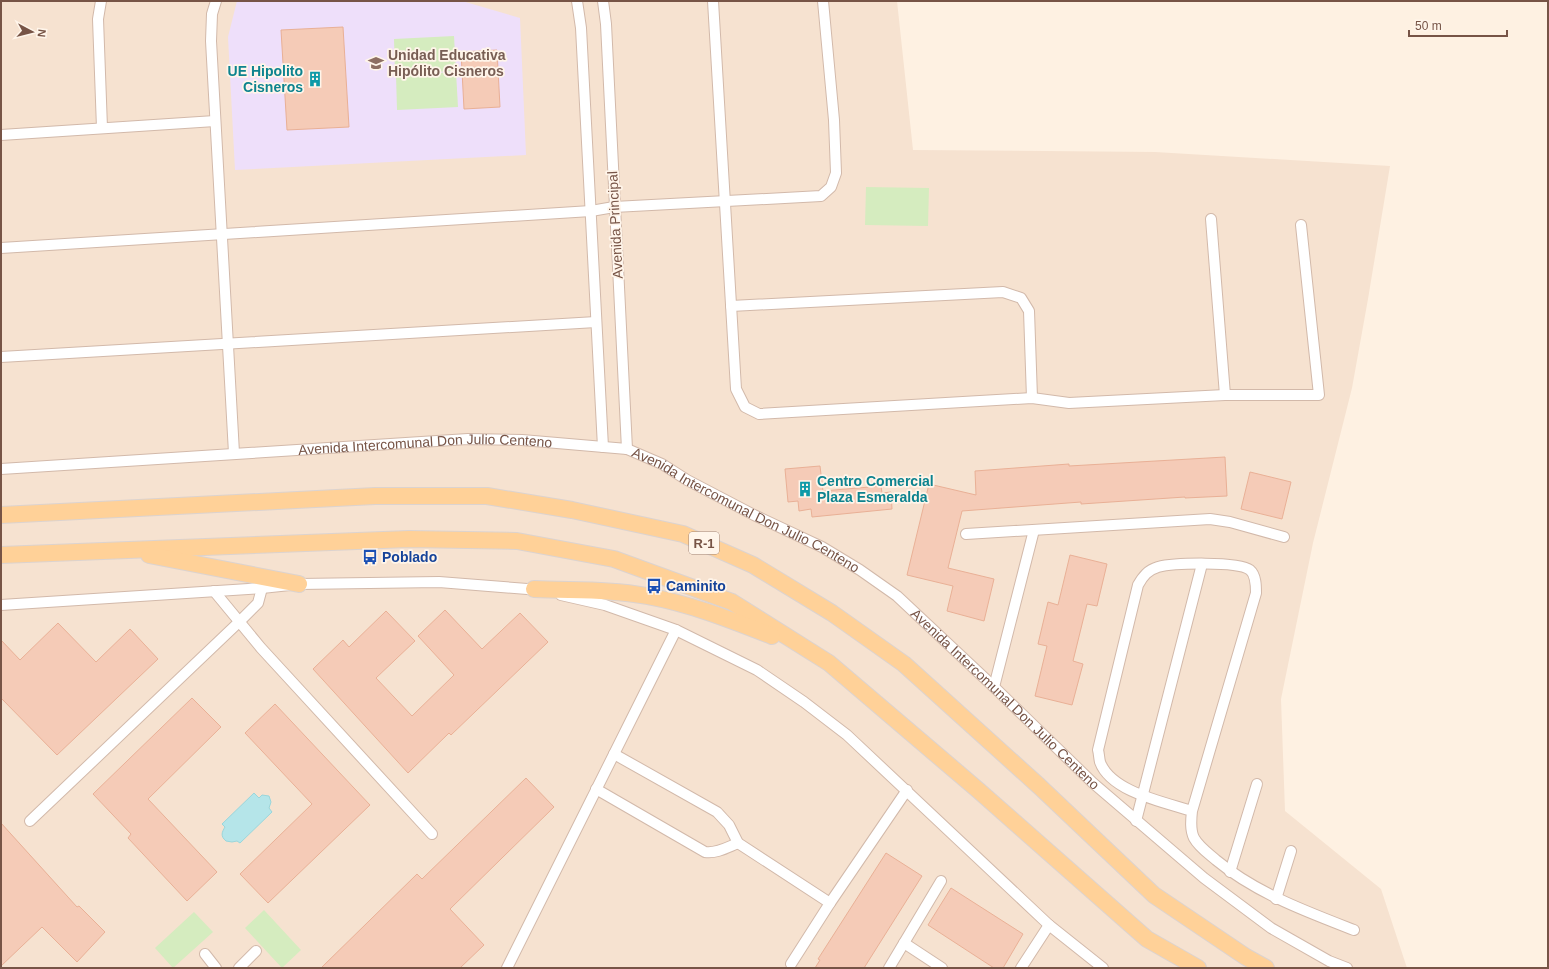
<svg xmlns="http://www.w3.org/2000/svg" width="1549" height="969" viewBox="0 0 1549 969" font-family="Arial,sans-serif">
  <rect width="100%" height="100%" fill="#fef1e2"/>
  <polygon fill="#f6e2d0" points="1,1 897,1 913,150 1155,152 1390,166 1368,299 1352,388 1313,543 1281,699 1285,811 1381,889 1407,968 1,968"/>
  <polygon fill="#eedffa" points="237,1 462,1 520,18 526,155 235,170 228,37"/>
  <g fill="#d5ecbf">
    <polygon points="454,36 456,71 395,74 394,39"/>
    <polygon points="456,72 458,107 397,110 396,75"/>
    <polygon points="866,187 929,188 928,226 865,225"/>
    <polygon points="264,910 301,950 282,968 245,928"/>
    <polygon points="194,912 213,932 173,968 155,948"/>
  </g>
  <path fill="#b5e5e9" stroke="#9ad6db" d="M254,793L259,798L262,795L269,796L271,802L269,808L272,812L240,843L237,841L232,842L226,841C220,836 222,832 225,827L222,824Z"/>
  <g fill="#f5cbb7" stroke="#e9b096">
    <polygon points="343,27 349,127 287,130 281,30"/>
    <polygon points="497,50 500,107 464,109 461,52"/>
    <polygon points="1225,457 1227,496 1185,498 1185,497 1081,504 1081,502 962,511 948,568 994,579 984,621 947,611 953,586 907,575 929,484 976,495 975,471 1069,464 1069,466"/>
    <polygon points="820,466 823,491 881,486 882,493 891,492 892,509 812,517 811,509 799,511 798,501 788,502 785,469"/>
    <polygon points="1250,472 1291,482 1282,519 1241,509"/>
    <polygon points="1070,555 1107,564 1097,606 1087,604 1073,661 1083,664 1072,705 1035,696 1047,646 1038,644 1048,602 1058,605"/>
    <polygon points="445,610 482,649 520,613 548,642 451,735 449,733 408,773 313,669 343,640 349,647 386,611 415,641 376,678 412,716 454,675 418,636"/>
    <polygon points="58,623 96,662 130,629 158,659 57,755 1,698 1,640 20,660"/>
    <polygon points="192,698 221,727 148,799 217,872 187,901 128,838 131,834 93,794"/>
    <polygon points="275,704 370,805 268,903 240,874 312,804 245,733"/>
    <polygon points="526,778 554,807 450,909 484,945 460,968 321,968 417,874 422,879"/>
    <polygon points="1,823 77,907 79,906 105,932 77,962 42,927 1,966"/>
    <polygon points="886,853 922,876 864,968 815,968 820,960 818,959"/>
    <polygon points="951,888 1023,934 1003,968 994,968 928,925"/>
  </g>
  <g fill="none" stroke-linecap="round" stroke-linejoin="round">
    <defs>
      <g id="street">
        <polyline points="101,1 98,19 102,128"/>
        <polyline points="216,1 212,14 211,41 234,453"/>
        <polyline points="577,1 581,28 603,447"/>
        <polyline points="603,1 606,24 627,449"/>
        <polyline points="713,1 736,389 745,407 759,414 1032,398 1069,403 1225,395 1319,395 1301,225"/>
        <polyline points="1,135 215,121"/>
        <polyline points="1211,219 1225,395"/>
        <polyline points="1,248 591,211 614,207 821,196 831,187 836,173 834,120 823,1"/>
        <polyline points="731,306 1003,292 1021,298 1029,311 1032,398"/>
        <polyline points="1,357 596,322"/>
        <path id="s1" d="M1,469L468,439L522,440L627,449L662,464L687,480L754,515L822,547L860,570L897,596L994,687L1093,783L1204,878L1271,928L1329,961L1347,968"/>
        <polyline points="966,534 1210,519 1230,522 1284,537"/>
        <polyline points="214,591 261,648 432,834"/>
        <polyline points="561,595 605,605 676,630 757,670 804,702 847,735 1049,925 1103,968"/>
        <polyline points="1,605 262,588 299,584 439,582 540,590"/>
        <polyline points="994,687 1034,530"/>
        <polyline points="614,754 717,812 729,825 738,843 830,903"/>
        <path d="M596,789L705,852C716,854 728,847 738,843"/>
        <path d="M1192,811L1256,593C1256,586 1256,575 1250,570C1238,561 1173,563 1158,567C1148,570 1143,576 1138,585L1098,750C1099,753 1099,758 1100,762C1111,792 1164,802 1192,811C1191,820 1190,830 1194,838C1199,847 1208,853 1216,860C1256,893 1305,911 1354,930"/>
        <polyline points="30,821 239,622 258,603 262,588"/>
        <polyline points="1136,821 1202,564"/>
        <polyline points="1230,872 1257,784"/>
        <polyline points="1276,899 1291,851"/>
        <polyline points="904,943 942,968"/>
        <polyline points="205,954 216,968"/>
        <polyline points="791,964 830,903 907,790"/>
        <polyline points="239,968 256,951"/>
        <polyline points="507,968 676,630"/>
        <polyline points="889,968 941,881"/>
        <polyline points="1021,968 1049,925"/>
      </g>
      <g id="primary">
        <polyline points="1,515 375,496 487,496 572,510 683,534 753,565 832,613 904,664 1039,786 1154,895 1246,957 1266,968"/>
        <polyline points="1,555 409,539 517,541 614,559 732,602 829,663 978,790 1147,939 1198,968"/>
        <polyline points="149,555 299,584"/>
        <path d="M534,589C572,591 610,589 647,596C691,604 731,620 772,636"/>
      </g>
    </defs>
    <use href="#street" stroke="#d2b9aa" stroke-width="12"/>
    <use href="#primary" stroke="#dcd3cf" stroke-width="18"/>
    <use href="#street" stroke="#fff" stroke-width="10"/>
    <use href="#primary" stroke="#ffd198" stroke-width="16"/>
  </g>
  <defs>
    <symbol id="school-bare" viewBox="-9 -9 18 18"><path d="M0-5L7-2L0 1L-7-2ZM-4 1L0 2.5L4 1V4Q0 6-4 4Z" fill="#8d6e63" stroke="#fff5ea" stroke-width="2.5" paint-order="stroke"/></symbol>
    <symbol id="building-bare" viewBox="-9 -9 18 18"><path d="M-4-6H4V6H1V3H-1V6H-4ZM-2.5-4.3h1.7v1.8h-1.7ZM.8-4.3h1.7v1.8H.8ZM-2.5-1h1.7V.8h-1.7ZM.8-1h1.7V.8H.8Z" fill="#0f9aa8" stroke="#fff5ea" stroke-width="2.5" paint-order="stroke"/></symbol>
    <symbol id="bus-bare" viewBox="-9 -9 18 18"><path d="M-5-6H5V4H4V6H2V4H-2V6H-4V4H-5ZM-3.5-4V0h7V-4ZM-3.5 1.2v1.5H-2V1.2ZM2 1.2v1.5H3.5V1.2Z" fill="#1a4fb4" stroke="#fff5ea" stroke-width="2.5" paint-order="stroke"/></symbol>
  </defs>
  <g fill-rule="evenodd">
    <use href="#school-bare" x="365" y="52" width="22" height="22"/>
    <use href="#building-bare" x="304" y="68" width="22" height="22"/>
    <use href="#building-bare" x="794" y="478" width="22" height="22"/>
    <use href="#bus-bare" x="359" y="546" width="22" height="22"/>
    <use href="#bus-bare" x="643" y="575" width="22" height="22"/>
  </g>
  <g text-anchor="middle" stroke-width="3.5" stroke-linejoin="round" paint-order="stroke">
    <rect fill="#fff5ea" stroke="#a08477" stroke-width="1" x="689" y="532" width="30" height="22" rx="3"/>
    <g font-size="13" font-weight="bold" fill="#775446">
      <text x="704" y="548">R-1</text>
    </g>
    <g font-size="14" font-weight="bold" fill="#785e54" stroke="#fff5ea" text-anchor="start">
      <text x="388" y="60">Unidad Educativa<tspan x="388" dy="16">Hipólito Cisneros</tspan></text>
    </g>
    <g font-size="14" font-weight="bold" fill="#0d838f" stroke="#fff5ea" text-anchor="end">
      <text x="303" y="76">UE Hipolito<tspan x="303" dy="16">Cisneros</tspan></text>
      <text x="817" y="486" text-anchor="start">Centro Comercial<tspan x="817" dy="16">Plaza Esmeralda</tspan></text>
    </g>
    <g font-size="14" fill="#775446" stroke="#fff5ea">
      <text transform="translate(615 225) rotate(-93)" y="5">Avenida Principal</text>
      <text dy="5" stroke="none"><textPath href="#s1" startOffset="425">Avenida Intercomunal Don Julio Centeno</textPath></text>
      <text dy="5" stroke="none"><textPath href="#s1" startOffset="761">Avenida Intercomunal Don Julio Centeno</textPath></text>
      <text dy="5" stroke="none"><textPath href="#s1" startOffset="1085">Avenida Intercomunal Don Julio Centeno</textPath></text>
    </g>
    <g font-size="14" font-weight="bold" fill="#164399" stroke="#fff5ea" text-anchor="start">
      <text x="382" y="562">Poblado</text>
      <text x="666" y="591">Caminito</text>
    </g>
  </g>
  <rect width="1549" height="969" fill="none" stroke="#775446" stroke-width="4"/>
  <g transform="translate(32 32) rotate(97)" stroke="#fff5ea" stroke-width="3" paint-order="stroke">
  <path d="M0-3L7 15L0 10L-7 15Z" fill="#775446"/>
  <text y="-6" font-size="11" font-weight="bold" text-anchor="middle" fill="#775446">N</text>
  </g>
  <path d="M1409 30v6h98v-6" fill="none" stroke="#775446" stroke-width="2"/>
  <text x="1415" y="30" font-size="12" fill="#775446" stroke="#fff5ea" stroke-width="3" paint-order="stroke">50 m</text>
</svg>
